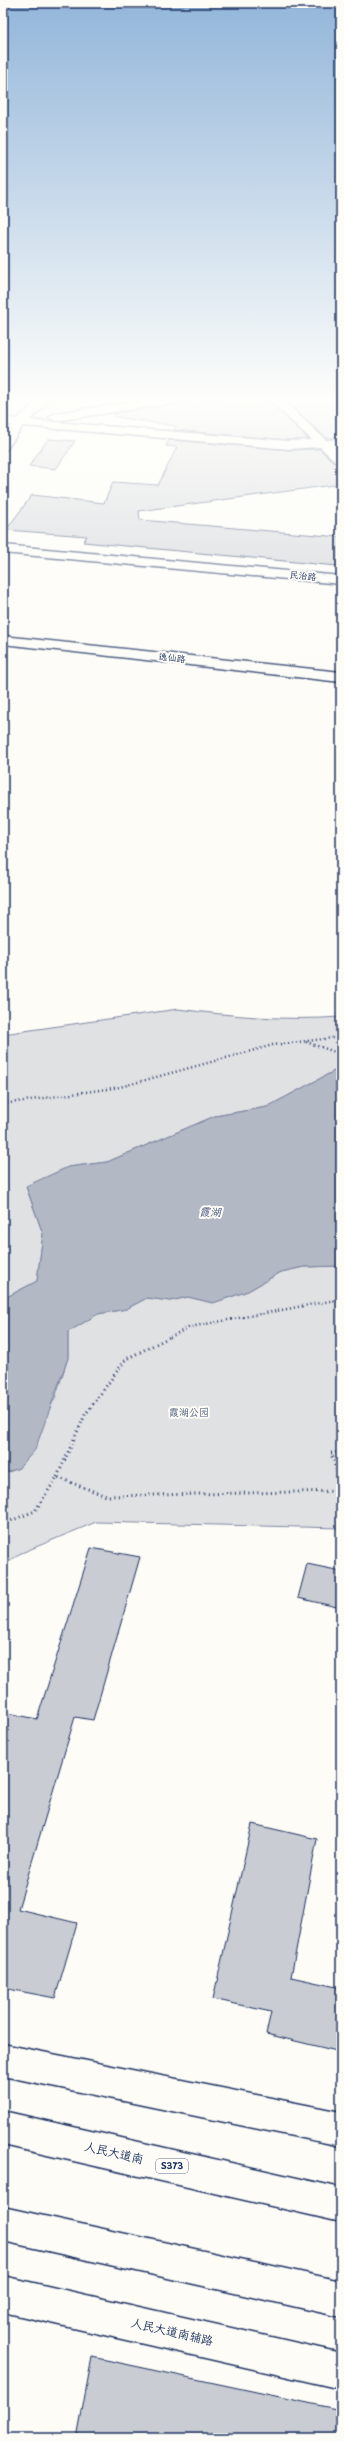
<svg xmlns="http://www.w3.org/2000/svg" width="344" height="2441" viewBox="0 0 344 2441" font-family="'Playpen Sans','LXGW WenKai TC',sans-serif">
  <rect width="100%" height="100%" fill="#fdfcf7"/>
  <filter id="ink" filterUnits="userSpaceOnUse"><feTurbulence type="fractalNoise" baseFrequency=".025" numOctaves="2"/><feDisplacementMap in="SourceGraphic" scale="8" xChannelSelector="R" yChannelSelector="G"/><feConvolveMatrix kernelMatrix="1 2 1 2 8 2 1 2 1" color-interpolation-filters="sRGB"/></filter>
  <g filter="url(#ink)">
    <g fill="#e0e1e3" stroke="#7e88a0">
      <path d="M178,1009C232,1016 286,1021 341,1017V1070H336L267,1107L215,1116L107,1162L68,1167L26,1187L43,1234L37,1281L3,1299V1034Z"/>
      <polygon points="341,1266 341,1528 96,1522 19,1554 3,1567 3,1474 19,1468 55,1398 68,1358 68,1332 98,1314 126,1309 147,1298 170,1301 188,1297 213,1303 248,1291 281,1272 304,1267"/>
    </g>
    <polygon fill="#b3b8c5" stroke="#76819c" points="336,1070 341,1070 341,1266 304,1267 281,1272 248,1291 213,1303 188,1297 170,1301 147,1298 126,1309 98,1314 68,1332 68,1358 35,1450 19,1468 3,1474 3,1299 37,1281 43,1234 26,1186 68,1167 107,1162 215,1116 267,1107"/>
    <g fill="#c9ccd3" stroke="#1b2f5e">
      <polygon points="204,398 266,398 308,439 289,440 174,430 176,426 115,417 115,413"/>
      <polygon points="282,398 341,398 341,438 327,438"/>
      <polygon points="48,439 75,441 56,469 29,466"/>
      <polygon points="169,440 289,450 319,449 336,464 341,465 341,484 139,511 140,520 341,537 341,557 337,566 83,542 87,536 6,530 32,495 104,503 113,482 158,485 177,447 166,446"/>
      <polygon points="91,1548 140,1557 93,1720 75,1717 18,1909 77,1923 55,1998 3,1988 3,1712 37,1719"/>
      <polygon points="307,1564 341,1571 341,1608 298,1598"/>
      <polygon points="252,1824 317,1839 291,1977 341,1988 341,2052 266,2034 271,2012 213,1999"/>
      <polygon points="92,2357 341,2410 341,2438 77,2438"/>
    </g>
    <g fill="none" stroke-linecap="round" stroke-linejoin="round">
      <defs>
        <g id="minor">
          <polygon points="40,398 53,398 30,420 289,441 312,440 267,398 280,398 326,440 341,439 341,447 334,447 341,453 341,464 337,463 320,447 289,449 23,426 7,449 3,450 3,437 12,425 3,425 3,417 17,419"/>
          <polygon points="158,398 187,398 181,402 55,421 49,417 55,413"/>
          <polygon points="3,545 341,576 341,584 3,553"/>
          <polygon points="3,636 341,672 341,682 3,644"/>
          <polygon points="3,2044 341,2112 341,2146 3,2076"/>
          <polygon points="3,2276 341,2353 341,2389 3,2312"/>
        </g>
        <g id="major">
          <polygon points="3,2111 341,2188 341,2222 3,2145"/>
          <polygon points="3,2207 341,2281 341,2317 3,2241"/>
        </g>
      </defs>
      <use href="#minor" stroke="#1b2f5e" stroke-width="3"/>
      <use href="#major" stroke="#1b2f5e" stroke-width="3"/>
      <g stroke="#1b2f5e" stroke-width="2.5" stroke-dasharray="1 3" stroke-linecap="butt">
        <polyline points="306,1042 341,1054"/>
        <polyline points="3,1104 120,1087 273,1045 341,1037"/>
        <polyline points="170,1337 190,1327 341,1299"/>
      </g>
      <g stroke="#1b2f5e" stroke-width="3" stroke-dasharray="1 3.5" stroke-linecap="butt">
        <polyline points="341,1452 331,1453 341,1485"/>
        <polyline points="57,1477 85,1415 126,1359 172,1336"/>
        <polyline points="3,1524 35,1511 57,1477 106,1496 341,1491"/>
      </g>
      <use href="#minor" fill="#fdfcf7" fill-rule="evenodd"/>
      <use href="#major" fill="#fdfcf7" fill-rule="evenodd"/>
    </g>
  </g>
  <linearGradient id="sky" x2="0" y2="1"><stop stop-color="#93b6da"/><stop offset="0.54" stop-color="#fefefb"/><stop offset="1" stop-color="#fefefb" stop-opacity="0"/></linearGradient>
  <rect width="344" height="740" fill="url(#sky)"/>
  <g text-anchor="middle" stroke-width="4" stroke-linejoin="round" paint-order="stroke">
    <g font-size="9" fill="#1b2f5e" stroke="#fdfcf7">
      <text transform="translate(303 576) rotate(5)" y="3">民治路</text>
      <text transform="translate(172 658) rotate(6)" y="3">逸仙路</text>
    </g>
    <rect fill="#fdfcf7" stroke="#5f6c8c" stroke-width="1" x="156" y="2159" width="32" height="14" rx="3"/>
    <g font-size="9" font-weight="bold" fill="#1b2f5e">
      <text x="172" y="2169">S373</text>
    </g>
    <g font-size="10" fill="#4c5c7f" stroke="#fdfcf7">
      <text x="189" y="1416">霞湖公园</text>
    </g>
    <g font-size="11" font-style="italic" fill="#49587d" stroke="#fdfcf7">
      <text x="210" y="1216">霞湖</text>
    </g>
    <g font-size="12" fill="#1b2f5e" stroke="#fdfcf7">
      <text transform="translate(114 2153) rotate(13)" y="4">人民大道南</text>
      <text transform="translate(172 2332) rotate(13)" y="4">人民大道南辅路</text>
    </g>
  </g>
  <rect width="344" height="2441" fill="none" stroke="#fdfcf7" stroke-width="16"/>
  <rect x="8" y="8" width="328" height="2425" fill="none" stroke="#1b2f5e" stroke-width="1.5" filter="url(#ink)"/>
</svg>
